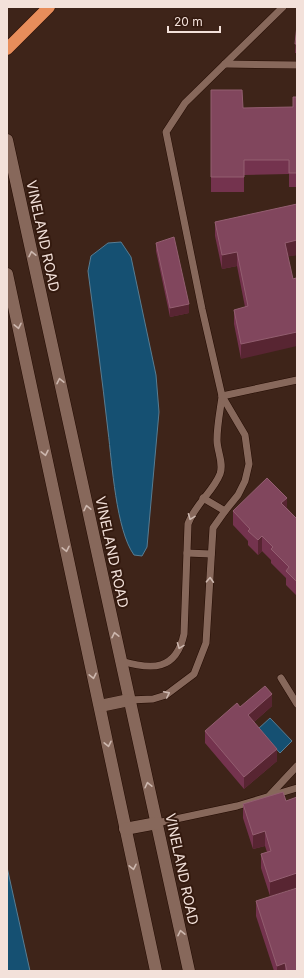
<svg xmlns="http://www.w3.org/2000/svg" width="304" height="978" viewBox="0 0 304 978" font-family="Inter,sans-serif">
  <rect width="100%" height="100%" fill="#3e2419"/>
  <g fill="#155072" stroke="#587c91">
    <path d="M121,242L131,257L156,375L159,412L147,547L142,556L134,555C116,530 112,463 108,431C102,378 95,324 88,271L91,256L108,243Z"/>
    <polygon points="270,718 292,741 280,753 258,729"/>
    <polygon points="7,867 30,971 7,971"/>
  </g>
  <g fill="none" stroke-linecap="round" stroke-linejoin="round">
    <defs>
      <g id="lane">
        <polyline points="225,64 297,65"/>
        <polyline points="222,396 297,380"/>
        <polyline points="203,498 225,511"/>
        <polyline points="187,553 211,554"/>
        <path d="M121,661C152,670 176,671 184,634L188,524C195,504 213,492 220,474C224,463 217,451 217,440C217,426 220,411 222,397"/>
        <polyline points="281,678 297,704"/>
        <polyline points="129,700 153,699 166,695 194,674 206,643 213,528 225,511 238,495 245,481 249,464 245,435 222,396 202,309 166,132 185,103 283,7"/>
        <polyline points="270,795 297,766"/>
        <polyline points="157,823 237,806 297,788"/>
      </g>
      <g id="secondary">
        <polyline points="7,140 189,971"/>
        <polyline points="7,274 156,971"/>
        <polyline points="100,706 129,700"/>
        <polyline points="125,829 157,823"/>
      </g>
      <polyline id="highway" points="7,49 49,7"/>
    </defs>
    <use href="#lane" stroke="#240c03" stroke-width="8"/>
    <use href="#secondary" stroke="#240c03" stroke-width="13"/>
    <use href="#highway" stroke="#240c03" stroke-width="13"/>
    <use href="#lane" stroke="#87685b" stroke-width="7"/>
    <use href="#secondary" stroke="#87685b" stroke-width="12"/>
    <use href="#highway" stroke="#e78d5b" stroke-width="12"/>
  </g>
  <g fill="#74334e">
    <polygon points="297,25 297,53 295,53"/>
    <polygon points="211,90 243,108 293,107 297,97 297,187 289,187 289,174 244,175 244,192 211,192"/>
    <polygon points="297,204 297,255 288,256 241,359 234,324 234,310 245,307 237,266 222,269 215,236 215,222"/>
    <polygon points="156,243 189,313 170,317 156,251"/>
    <polygon points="287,508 297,519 296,595 286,585 286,578 271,563 271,560 262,551 258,555 248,545 248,541 233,525 233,511"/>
    <polygon points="272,706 254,722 277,761 244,789 205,743 205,731 240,707"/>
    <polygon points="297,797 297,887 270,896 261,868 261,854 267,852 265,846 253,849 243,818 243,804 286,801"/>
    <polygon points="256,901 297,971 274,971 256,916"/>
  </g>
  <g fill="#582532">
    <polygon points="297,240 297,255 285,257 285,243"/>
    <polygon points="237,252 237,266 222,269 222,255"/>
    <polygon points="189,304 189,313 170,317 170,308"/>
    <polygon points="297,332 297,346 241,359 241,344"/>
    <polygon points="287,498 287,512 281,503"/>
    <polygon points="262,536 262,551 258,555 258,540"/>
    <polygon points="297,579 297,594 296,595 296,581"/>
    <polygon points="272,694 272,706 248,727 248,715"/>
    <polygon points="277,749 277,761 244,789 244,777"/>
    <polygon points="265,831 265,846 253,849 253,835"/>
    <polygon points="297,873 297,887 270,896 270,882"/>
    <polygon points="285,963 285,971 277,971 277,966"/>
  </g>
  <g fill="#81465d" stroke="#935e70">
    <polygon points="297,25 297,44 295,44"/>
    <polygon points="211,90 242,90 243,108 293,107 293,97 297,97 297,173 289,173 289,160 244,160 244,177 211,177"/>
    <polygon points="297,204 297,240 285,243 293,279 296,278 297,283 297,332 241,344 234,310 248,306 237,252 222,255 215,222"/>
    <polygon points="174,237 189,304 170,308 156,243"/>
    <polygon points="267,478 287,498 281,503 297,519 297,579 296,581 286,571 289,567 271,549 273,547 262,536 258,540 248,531 250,529 233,511"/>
    <polygon points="265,686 272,694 248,715 277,749 244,777 205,731 237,703 240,707"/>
    <polygon points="283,792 286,801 297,797 297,873 270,882 261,854 271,851 265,831 253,835 243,804"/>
    <polygon points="297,888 297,971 287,971 285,963 277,966 256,901"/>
  </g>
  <defs><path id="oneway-chevron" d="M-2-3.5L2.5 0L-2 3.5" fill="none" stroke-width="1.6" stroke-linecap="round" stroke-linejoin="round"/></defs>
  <g stroke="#cdb7ae">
    <use href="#oneway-chevron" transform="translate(32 254) rotate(-102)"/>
    <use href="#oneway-chevron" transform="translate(18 326) rotate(78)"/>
    <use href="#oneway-chevron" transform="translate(60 381) rotate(-102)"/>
    <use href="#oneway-chevron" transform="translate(45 453) rotate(78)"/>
    <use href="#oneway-chevron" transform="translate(87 508) rotate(-102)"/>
    <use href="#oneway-chevron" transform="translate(191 517) rotate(111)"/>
    <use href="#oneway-chevron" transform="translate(66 549) rotate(78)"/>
    <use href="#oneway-chevron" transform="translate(210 580) rotate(-87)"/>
    <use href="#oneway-chevron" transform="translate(115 635) rotate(-102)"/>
    <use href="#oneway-chevron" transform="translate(180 646) rotate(111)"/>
    <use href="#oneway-chevron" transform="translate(93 676) rotate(78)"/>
    <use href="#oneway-chevron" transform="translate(167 694) rotate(-26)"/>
    <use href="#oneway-chevron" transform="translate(108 744) rotate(78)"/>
    <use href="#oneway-chevron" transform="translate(148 785) rotate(-103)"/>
    <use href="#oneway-chevron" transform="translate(133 867) rotate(78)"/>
    <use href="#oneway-chevron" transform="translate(181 933) rotate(-102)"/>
  </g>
  <g text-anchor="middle" stroke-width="4" stroke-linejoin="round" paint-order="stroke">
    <g font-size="14" fill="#f3e1da" stroke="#341a0f">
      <text transform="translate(43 236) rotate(78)" y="5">VINELAND ROAD</text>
      <text transform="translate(112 552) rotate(78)" y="5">VINELAND ROAD</text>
      <text transform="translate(182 869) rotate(78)" y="5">VINELAND ROAD</text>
    </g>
  </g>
  <rect width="304" height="978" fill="none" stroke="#f3e1da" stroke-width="16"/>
  <path d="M168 26v6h52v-6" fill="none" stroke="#f3e1da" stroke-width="2"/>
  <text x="174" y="26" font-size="12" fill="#f3e1da" stroke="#341a0f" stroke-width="3" paint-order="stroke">20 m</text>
</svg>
